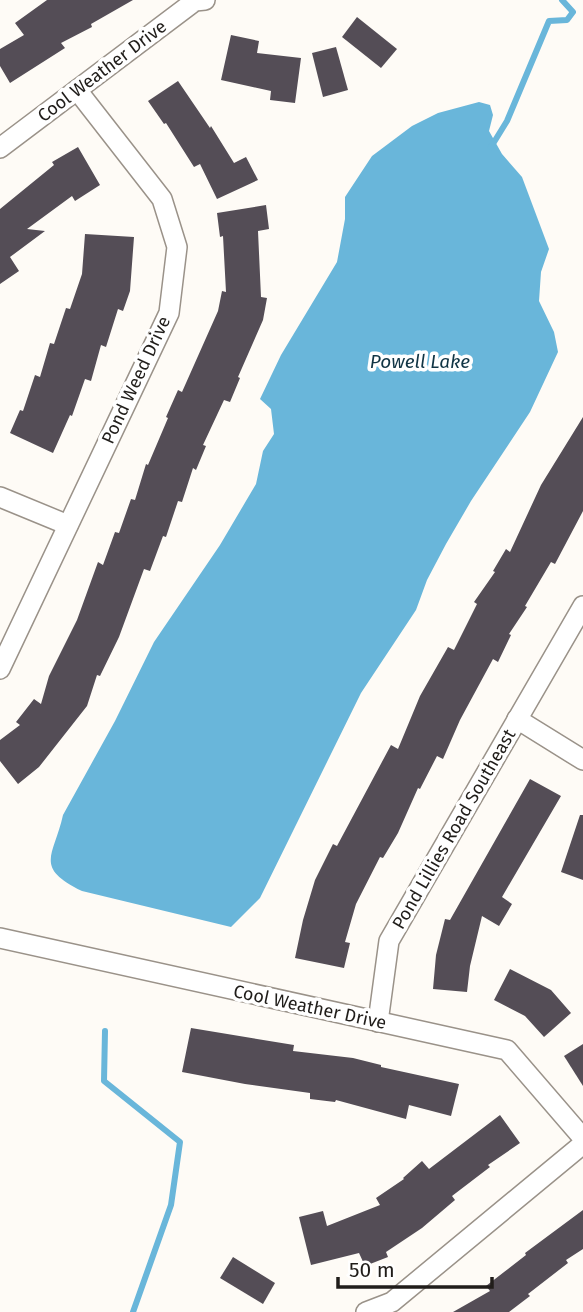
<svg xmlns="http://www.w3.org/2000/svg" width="583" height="1312" viewBox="0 0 583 1312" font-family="'Fira Sans',sans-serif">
  <rect width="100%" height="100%" fill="#fefbf6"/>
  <path fill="#69b6da" d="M479,102L490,105L493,115L489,131L502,154L522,177L549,249L541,272L539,301L554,332L558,352L530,412L471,501L446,544L427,580L416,610L361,693L260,898L231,927L82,891C33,867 54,856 63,815L115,721L154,642L220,545L256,484L263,451L274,434L271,409L260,399L281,355L337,262L345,219V197L372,156L412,126L438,113Z"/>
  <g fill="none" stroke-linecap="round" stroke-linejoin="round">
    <g stroke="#69b6da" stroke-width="6">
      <polyline points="491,147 507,121 549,21 567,20 573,12 562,0"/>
      <polyline points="105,1031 104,1081 180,1142 171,1205 133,1312"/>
    </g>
  </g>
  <g fill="#544d56">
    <polygon points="47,0 133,0 91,24 92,27 61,43 65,48 10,83 0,66 0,49 24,35 15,23"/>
    <polygon points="357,17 397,49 381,68 342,37"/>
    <polygon points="231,35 259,41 257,53 301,58 295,103 270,100 271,91 221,80"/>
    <polygon points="336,47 348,90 323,97 312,53"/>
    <polygon points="178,81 210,128 211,126 234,163 246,157 258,180 217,199 200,164 194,167 166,123 164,124 148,101"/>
    <polygon points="78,147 100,185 75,201 72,196 27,229 45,231 10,257 19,271 0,284 0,209 54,165 52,162"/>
    <polygon points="266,205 269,229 258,231 261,297 267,298 263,320 238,377 240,378 230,402 224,400 203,445 206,446 196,470 193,468 182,502 178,501 166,537 163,536 150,571 144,569 119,637 100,676 97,675 87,706 39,767 18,784 0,761 0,740 20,725 16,722 34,699 41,704 49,676 77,620 98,562 103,565 115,532 119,533 131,499 135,500 146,464 148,465 168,418 166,417 178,390 182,392 218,311 222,291 226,292 223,236 220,237 217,213"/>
    <polygon points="85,234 134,237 130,291 123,311 118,309 106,347 101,345 91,381 85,379 72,416 70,415 53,453 10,433 20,410 23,411 35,375 40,377 50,343 54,344 66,308 70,309 82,274"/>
    <polygon points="583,417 583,511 555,564 551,562 525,606 527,607 509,634 511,635 498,662 493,659 460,720 443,759 437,756 420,789 418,788 398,833 383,858 380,857 356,904 345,942 350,943 344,968 295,958 303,920 315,880 333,844 337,846 391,745 398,749 420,696 448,647 454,650 477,604 474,602 495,572 493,571 506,549 510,552 541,485"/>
    <polygon points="530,779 561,796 502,897 512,904 499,926 482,916 470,966 467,992 433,989 436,955 445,919 450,920"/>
    <polygon points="580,815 583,815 583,880 561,872"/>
    <polygon points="510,969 551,990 571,1013 544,1037 525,1016 494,1000"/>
    <polygon points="191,1028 294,1045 293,1051 353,1058 381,1065 381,1067 459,1084 451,1116 409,1105 406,1119 336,1100 335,1102 310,1099 310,1093 245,1084 182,1072"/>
    <polygon points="583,1044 583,1086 564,1056"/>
    <polygon points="500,1115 520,1143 488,1165 490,1167 452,1196 455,1200 422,1228 386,1252 388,1257 365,1266 359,1253 311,1265 299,1217 323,1211 327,1226 380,1205 376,1198 404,1179 403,1178 422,1161 429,1169"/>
    <polygon points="583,1210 583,1249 566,1260 568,1263 528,1294 530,1296 509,1312 453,1312 490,1291 486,1286 526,1255 525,1253"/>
    <polygon points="233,1257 275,1283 263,1304 220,1278"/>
  </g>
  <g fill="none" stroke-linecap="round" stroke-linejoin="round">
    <defs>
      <g id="street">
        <polyline points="0,148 195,1 205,0"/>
        <polyline points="0,497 68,525"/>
        <polyline points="0,669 169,313 177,247 162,199 77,90"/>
        <polyline points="517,719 583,760"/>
        <polyline points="0,938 507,1050 583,1138"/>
        <polyline points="378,1022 389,941 583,606"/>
        <polyline points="366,1312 392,1302 583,1144"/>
      </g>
    </defs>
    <use href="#street" stroke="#9a9289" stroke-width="22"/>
    <use href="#street" stroke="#fff" stroke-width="19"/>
  </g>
  <g text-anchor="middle" stroke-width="7" stroke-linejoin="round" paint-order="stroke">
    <g font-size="18" fill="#201d1a" stroke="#fff">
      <text transform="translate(102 71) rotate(-37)" y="6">Cool Weather Drive</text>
      <text transform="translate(136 380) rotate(-65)" y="6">Pond Weed Drive</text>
      <text transform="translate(454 829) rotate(-60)" y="6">Pond Lillies Road Southeast</text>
      <text transform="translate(310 1007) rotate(12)" y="6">Cool Weather Drive</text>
    </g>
    <g font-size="19" font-style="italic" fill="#113545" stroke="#fff">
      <text x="420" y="368">Powell Lake</text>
    </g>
  </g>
  <path d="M338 1277v10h154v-10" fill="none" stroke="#201d1a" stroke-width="3.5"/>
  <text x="349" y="1277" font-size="21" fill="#201d1a" stroke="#ffffff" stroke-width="5" paint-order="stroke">50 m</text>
</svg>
